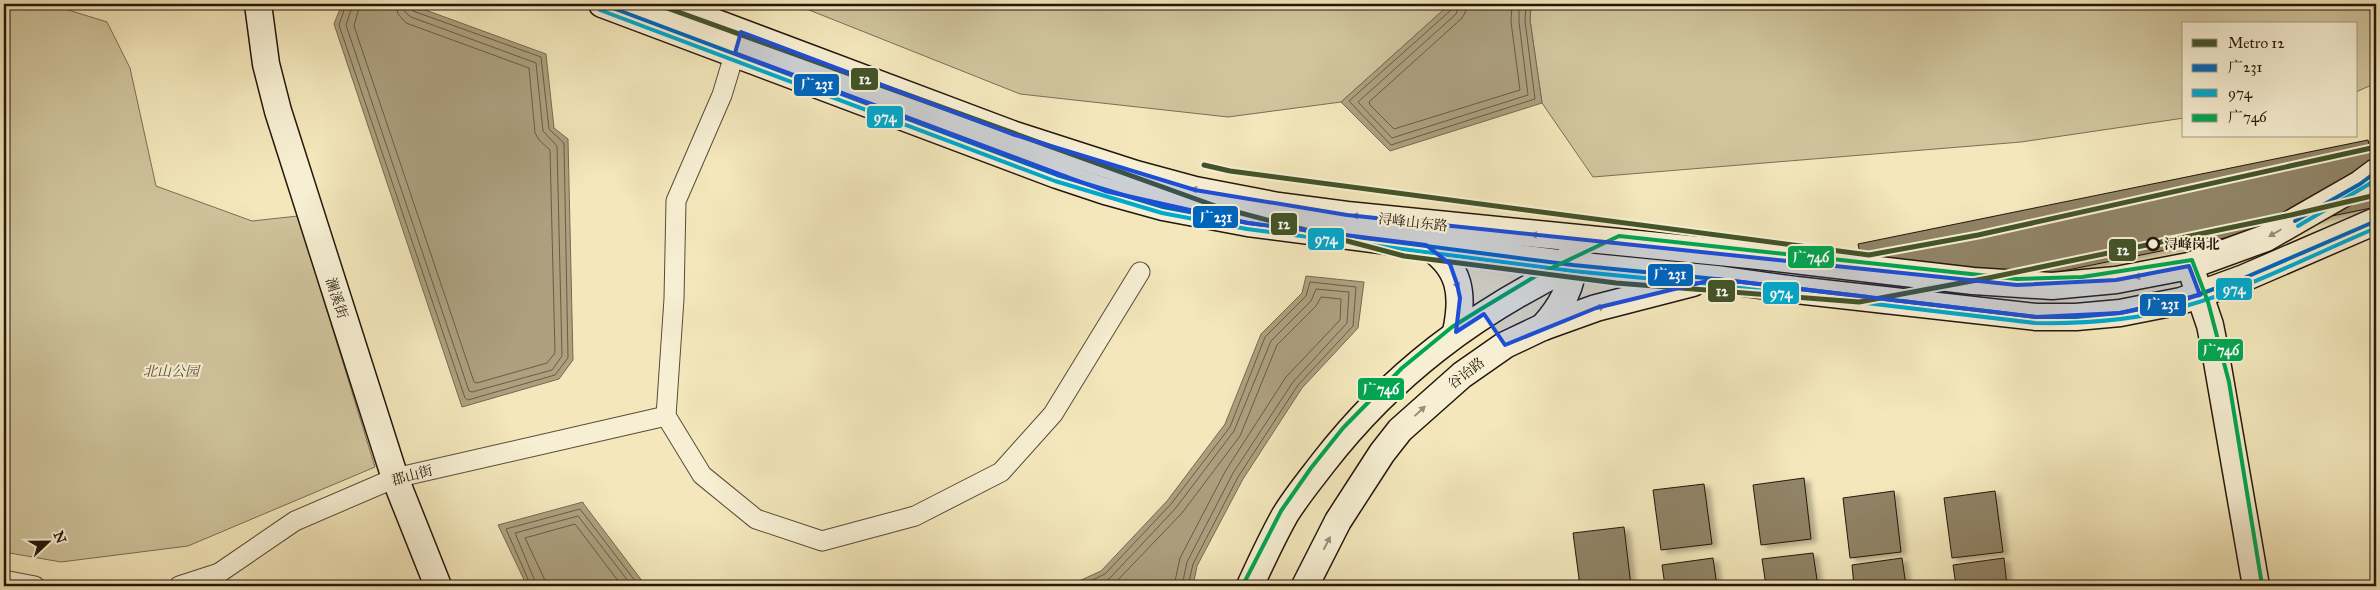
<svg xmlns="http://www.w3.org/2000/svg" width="2380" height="590" viewBox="0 0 2380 590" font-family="'IM FELL Great Primer','Noto Serif SC',serif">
  <defs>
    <filter id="shadow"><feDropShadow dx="5.5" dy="3" stdDeviation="2.5" flood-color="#0004"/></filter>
  </defs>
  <rect width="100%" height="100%" fill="#f3e7bb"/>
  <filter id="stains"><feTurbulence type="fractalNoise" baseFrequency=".004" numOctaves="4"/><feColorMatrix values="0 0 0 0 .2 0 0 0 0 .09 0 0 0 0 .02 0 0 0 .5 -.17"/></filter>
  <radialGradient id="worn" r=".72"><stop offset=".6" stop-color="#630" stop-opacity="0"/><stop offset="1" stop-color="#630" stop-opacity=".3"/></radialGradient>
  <g fill="#d0c49d" stroke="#7a6e54">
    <polygon points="4,4 49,4 107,22 130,68 156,186 252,221 298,216 375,467 188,546 61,562 4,552"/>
    <polygon points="794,4 1450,4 1341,102 1228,117 1020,94"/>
    <polygon points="1531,4 2376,4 2376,83 2356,92 2356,24 2184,24 2184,118 2021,142 1593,177 1542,103 1530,20"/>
  </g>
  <g fill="#ada07f" stroke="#776950">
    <polygon points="342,4 409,4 546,54 554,128 568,139 573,360 559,379 462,407 334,24"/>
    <polygon points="1450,4 1531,4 1530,20 1542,103 1390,151 1341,102"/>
    <polygon points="1306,276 1364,282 1358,328 1302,388 1243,479 1197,566 1193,586 1068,586 1101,571 1167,501 1225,424 1261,334 1302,293"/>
    <polygon points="583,502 583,503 646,586 527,586 498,525"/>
  </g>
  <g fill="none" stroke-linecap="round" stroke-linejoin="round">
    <g stroke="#695c44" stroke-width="1">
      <polyline points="346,4 339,25 465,398 468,400 555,375 568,358 564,143 549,129 541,57 413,11 410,4"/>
      <polyline points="353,4 346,25 469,391 472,392 552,370 562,356 557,146 543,131 536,63 411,17 405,12 403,4"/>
      <polyline points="360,4 354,26 474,382 477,383 547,363 555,353 550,150 539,140 535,133 529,68 406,23 398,14 396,4"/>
      <polyline points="1453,4 1451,10 1349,101 1391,145 1535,99 1525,21 1526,4"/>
      <polyline points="1459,4 1456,14 1358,102 1392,138 1528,95 1519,22 1519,4"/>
      <polyline points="1467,4 1465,13 1461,19 1369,102 1370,105 1394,129 1520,90 1511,22 1512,4"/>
      <polyline points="531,586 506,529 580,509 639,586"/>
      <polyline points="537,586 515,533 578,516 632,586"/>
      <polyline points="545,586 544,578 525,538 575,524 622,586"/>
      <polyline points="1080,586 1105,574 1171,504 1230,427 1265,337 1306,296 1310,282 1356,287 1353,326 1298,385 1238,477 1193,564 1188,586"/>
      <polyline points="1095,586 1109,579 1175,509 1234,431 1271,341 1311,301 1316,289 1349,292 1347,323 1293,382 1233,473 1187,562 1182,586"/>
      <polyline points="1112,586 1182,513 1240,436 1277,345 1316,306 1321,297 1341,299 1340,320 1286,377 1226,470 1180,558 1174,586"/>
    </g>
  </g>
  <g fill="#908366" stroke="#25170a" filter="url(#shadow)">
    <polygon points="2368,140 2376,179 2376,207 1872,310 1858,244"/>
    <polygon points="1804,478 1811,539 1761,545 1753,485"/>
    <polygon points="1704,484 1712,544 1661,550 1653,490"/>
    <polygon points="1894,491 1901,552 1850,558 1843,498"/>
    <polygon points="1995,491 2003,552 1952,558 1944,498"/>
    <polygon points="1624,527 1631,586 1580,586 1573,533"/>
    <polygon points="1813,553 1818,586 1766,586 1762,559"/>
    <polygon points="1713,558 1717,586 1665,586 1662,565"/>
    <polygon points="1902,558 1906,586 1854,586 1852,565"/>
    <polygon points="2004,558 2007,586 1956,586 1953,565"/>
  </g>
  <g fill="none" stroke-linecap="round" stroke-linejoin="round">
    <defs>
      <g id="street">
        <polyline points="738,42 722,95 676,201 674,299 666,416 702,475 756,519 822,541 915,516 1001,472 1053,414 1140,272"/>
        <polyline points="4,580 35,586"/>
        <polyline points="179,586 219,573 295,521 395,478 666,416"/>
      </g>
      <g id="secondary">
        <polyline points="258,4 266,64 278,111 395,478 438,586"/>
        <polyline points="602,4 1057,175 1105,191 1163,207 1248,223 1573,265 1716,279 1796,290 2036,317 2076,317 2120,313 2181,301 2244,278 2376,221"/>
        <polyline points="666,4 1012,134 1136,174 1195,190 1278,206 1347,215 1759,256 1973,281 2052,286 2116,280 2189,266 2266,238 2360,184 2376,172"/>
        <path d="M1426,245C1461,267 1464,295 1456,332"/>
        <polyline points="2194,278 2210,325 2215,350 2256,586"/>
        <path d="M1543,327C1561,307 1577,282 1571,254"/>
        <path d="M1250,586C1261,562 1272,538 1285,515C1296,497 1310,480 1323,463C1392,374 1474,313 1575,264"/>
        <polyline points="1305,586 1338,521 1382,453 1400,430 1462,375 1505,345 1543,327 1596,308 1693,283"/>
      </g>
    </defs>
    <use href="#street" stroke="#584b36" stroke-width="21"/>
    <use href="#secondary" stroke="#25170a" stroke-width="29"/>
    <use href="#street" stroke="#f7efd3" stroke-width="19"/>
    <use href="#secondary" stroke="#f7efd3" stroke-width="26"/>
    <defs>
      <g id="bus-1">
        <polyline points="602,4 1057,175 1163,207 1248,223 1573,265 1716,279 2036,317 2076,317 2120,313 2181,301 2244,278 2376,221"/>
        <polyline points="2295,221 2360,184 2376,172"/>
      </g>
      <g id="bus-2">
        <path d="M600,10L1055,181L1162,213L1247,229L1572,271L1715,285L2035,323C2085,324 2135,320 2182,307C2247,289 2314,254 2376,228"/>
        <polyline points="2298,226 2376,180"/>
      </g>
      <polyline id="bus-3" points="1244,583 1281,511 1311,468 1343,428 1402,368 1452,327 1481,309 1539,274 1619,236 2017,279 2082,277 2192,260 2208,302 2229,382 2262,585"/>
    </defs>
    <use href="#bus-1" stroke="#f7efd3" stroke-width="8"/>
    <use href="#bus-2" stroke="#f7efd3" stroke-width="8"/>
    <use href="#bus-3" stroke="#f7efd3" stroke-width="8"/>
    <use href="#bus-1" stroke="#0065bd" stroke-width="4"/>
    <use href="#bus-2" stroke="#00a9ce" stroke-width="4"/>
    <use href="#bus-3" stroke="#00a651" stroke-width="4"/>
    <defs>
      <g id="metro-1">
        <polyline points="656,4 1218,207 1404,256 1616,283 1859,302 1988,278 2291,215 2376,195"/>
        <polyline points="1204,165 1230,171 1869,255 1978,235 2376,147"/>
      </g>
    </defs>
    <use href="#metro-1" stroke="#f7efd3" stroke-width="9"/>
    <use href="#metro-1" stroke="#435428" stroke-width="5"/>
  </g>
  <defs><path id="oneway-solid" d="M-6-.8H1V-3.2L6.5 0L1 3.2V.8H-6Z" transform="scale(1.25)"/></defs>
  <g fill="#988e79">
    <use href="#oneway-solid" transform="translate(1198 190) rotate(-167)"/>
    <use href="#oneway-solid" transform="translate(1359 216) rotate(-174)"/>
    <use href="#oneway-solid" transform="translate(2275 233) rotate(150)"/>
    <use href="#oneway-solid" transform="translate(1538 235) rotate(-174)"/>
    <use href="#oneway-solid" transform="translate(2141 276) rotate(170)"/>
    <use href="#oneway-solid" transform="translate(1456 282) rotate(73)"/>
    <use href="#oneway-solid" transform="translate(1598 308) rotate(-16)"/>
    <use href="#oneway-solid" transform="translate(1420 411) rotate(-43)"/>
    <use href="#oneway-solid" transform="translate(1327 543) rotate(-63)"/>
  </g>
  <path fill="#1d4ed8" fill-opacity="0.2" stroke="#1d4ed8" stroke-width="4" stroke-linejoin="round" d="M741,32L1012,134L1195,190L1347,215L2017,285L2116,280L2189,266L2200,295L2120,313L2036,317L1716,279L1596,308L1505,345L1484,314L1456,332L1460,298L1457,284L1450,264L1426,245L1248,223L1105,191L735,53Z"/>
  <circle fill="#f7efd3" stroke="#25170a" stroke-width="2.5" cx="2153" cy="244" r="6"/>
  <g text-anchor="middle" stroke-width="4.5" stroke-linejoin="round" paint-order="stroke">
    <g font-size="14" fill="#25170a" stroke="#f7efd3">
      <text transform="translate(1413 222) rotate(6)" y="5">浔峰山东路</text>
      <text transform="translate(337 298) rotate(72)" y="5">澜溪街</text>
      <text transform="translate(1466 373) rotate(-38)" y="5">谷诒路</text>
      <text transform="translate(412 475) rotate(-15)" y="5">郡山街</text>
    </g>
    <g font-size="14" font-weight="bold" fill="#25170a" stroke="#f7efd3" text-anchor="start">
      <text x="2164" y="249">浔峰岗北</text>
    </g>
    <g font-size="14" font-style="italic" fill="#584b36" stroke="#f7efd3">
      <text x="171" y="376">北山公园</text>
    </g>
  </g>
  <g stroke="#f7efd3" stroke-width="2">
    <rect x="850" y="67" width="29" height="24" rx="5" fill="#435428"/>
    <rect x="793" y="73" width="47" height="24" rx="5" fill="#0065bd"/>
    <rect x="866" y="105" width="38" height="24" rx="5" fill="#00a9ce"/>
    <rect x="1192" y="205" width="47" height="24" rx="5" fill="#0065bd"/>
    <rect x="1270" y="212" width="28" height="24" rx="5" fill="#435428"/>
    <rect x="1307" y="227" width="38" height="24" rx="5" fill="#00a9ce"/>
    <rect x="2108" y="238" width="29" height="24" rx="5" fill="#435428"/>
    <rect x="1787" y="245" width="48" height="24" rx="5" fill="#00a651"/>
    <rect x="1647" y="263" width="47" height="24" rx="5" fill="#0065bd"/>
    <rect x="2215" y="277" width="38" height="24" rx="5" fill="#00a9ce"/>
    <rect x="1707" y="279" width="29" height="24" rx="5" fill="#435428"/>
    <rect x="1762" y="281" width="38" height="24" rx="5" fill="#00a9ce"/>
    <rect x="2139" y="293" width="48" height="24" rx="5" fill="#0065bd"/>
    <rect x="2197" y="338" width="47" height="24" rx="5" fill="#00a651"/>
    <rect x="1357" y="377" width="48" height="24" rx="5" fill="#00a651"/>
  </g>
  <g font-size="14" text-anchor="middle" font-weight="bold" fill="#fff">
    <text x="865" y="84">12</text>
    <text x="817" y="89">广231</text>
    <text x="885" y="122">974</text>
    <text x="1216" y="222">广231</text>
    <text x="1284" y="229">12</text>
    <text x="1326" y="244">974</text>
    <text x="2123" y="255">12</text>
    <text x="1811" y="262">广746</text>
    <text x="1670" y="279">广231</text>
    <text x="2234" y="294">974</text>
    <text x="1722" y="296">12</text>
    <text x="1781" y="298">974</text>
    <text x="2163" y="309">广231</text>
    <text x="2221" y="355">广746</text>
    <text x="1381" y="394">广746</text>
  </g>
  <rect width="2380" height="590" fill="none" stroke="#f3e7bb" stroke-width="20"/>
  <rect x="5" y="5" width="2370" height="580" fill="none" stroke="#25170a" stroke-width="2.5"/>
  <rect x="10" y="10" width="2360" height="570" fill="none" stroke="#25170a"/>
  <rect x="2182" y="22" width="175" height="115" fill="#f7efd3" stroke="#a39983"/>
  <rect x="2192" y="39" width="25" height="8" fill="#435428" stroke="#a39983"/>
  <text x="2228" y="48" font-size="15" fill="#25170a">Metro 12</text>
  <rect x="2192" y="64" width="25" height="8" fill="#0065bd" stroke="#a39983"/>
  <text x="2228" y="72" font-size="15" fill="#25170a">广231</text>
  <rect x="2192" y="89" width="25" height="8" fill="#00a9ce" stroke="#a39983"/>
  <text x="2228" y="98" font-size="15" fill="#25170a">974</text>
  <rect x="2192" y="114" width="25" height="8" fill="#00a651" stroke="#a39983"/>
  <text x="2228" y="122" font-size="15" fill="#25170a">广746</text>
  <g transform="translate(48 542) rotate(68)" stroke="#f7efd3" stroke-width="4" paint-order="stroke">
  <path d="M0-4L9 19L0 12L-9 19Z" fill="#25170a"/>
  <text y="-8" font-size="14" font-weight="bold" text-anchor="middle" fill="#25170a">N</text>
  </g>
  <rect width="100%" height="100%" filter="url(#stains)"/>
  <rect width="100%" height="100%" fill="url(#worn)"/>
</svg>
